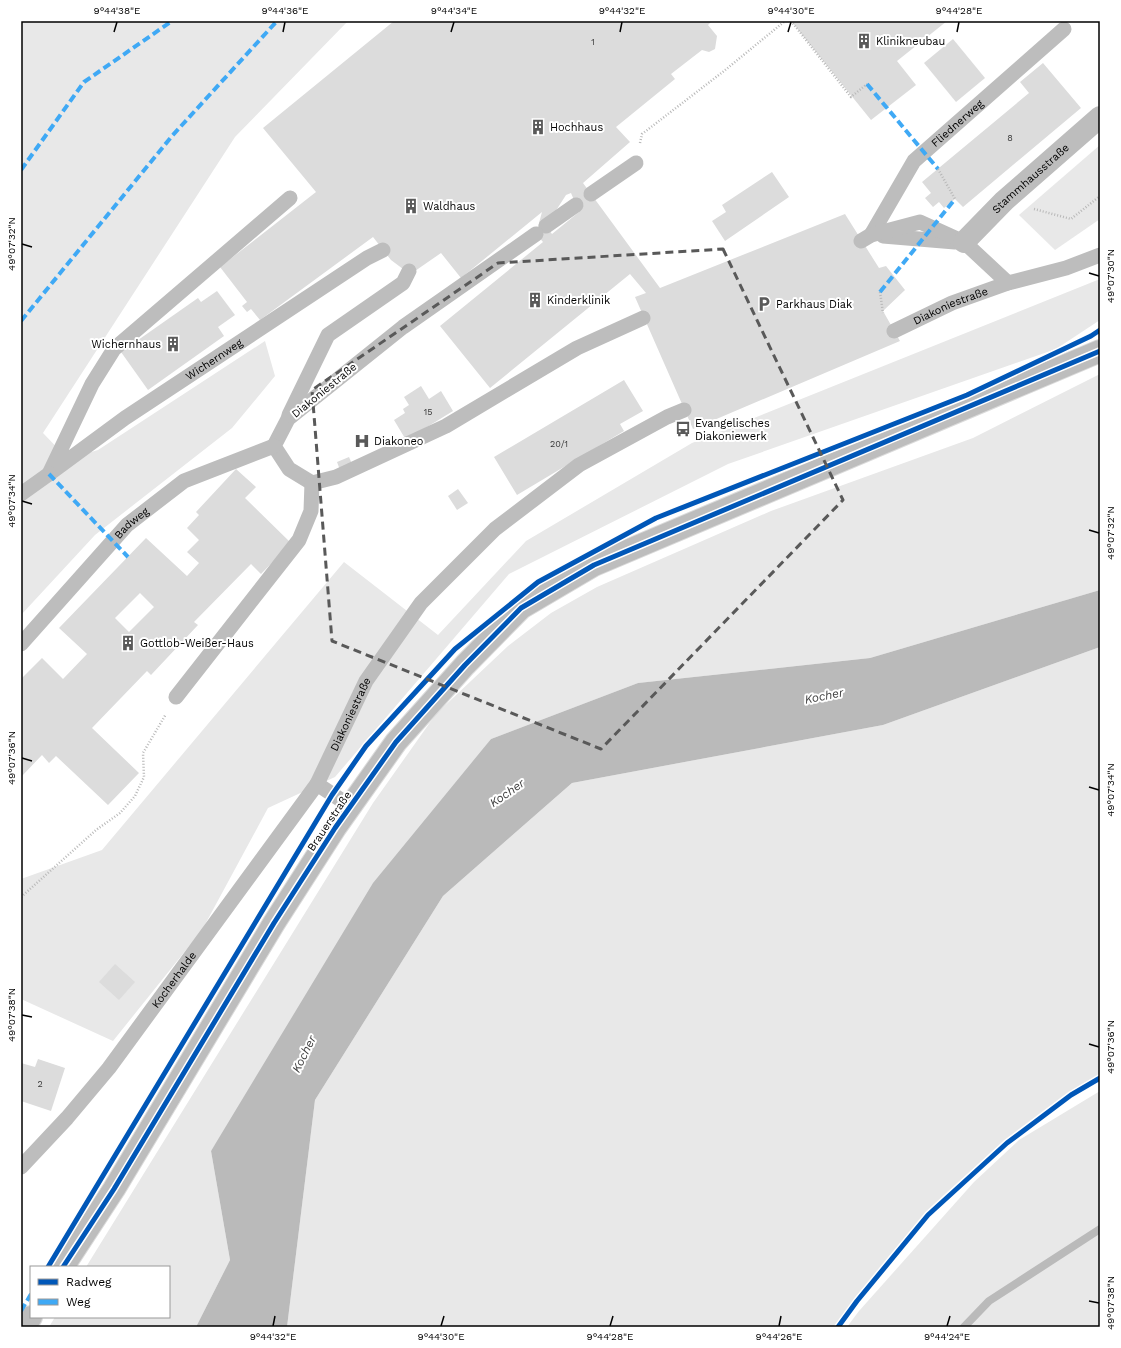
<svg xmlns="http://www.w3.org/2000/svg" width="1121" height="1348" viewBox="0 0 1121 1348" font-family="'Work Sans',sans-serif">
  <rect width="100%" height="100%" fill="#fff"/>
  <g fill="#e8e8e8">
    <polygon points="21,21 348,21 235,137 43,433 68,459 98,450 265,341 275,376 232,428 95,535 21,615"/>
    <polygon points="1100,145 1100,219 1055,250 1019,215"/>
    <polygon points="1100,279 1100,320 1056,349 728,464 509,574 335,777 268,808 202,930 113,1041 21,999 21,879 102,850 344,562 438,635 526,541 692,443"/>
    <polygon points="1100,374 1100,590 870,658 638,683 491,739 211,1151 230,1260 196,1327 49,1327 55,1317 169,1317 169,1267 86,1267 373,803 436,714 508,646 551,613 597,587 771,511 973,438"/>
    <polygon points="1100,647 1100,1078 1071,1095 1007,1143 928,1215 857,1301 838,1327 287,1327 315,1100 443,896 572,783 883,725"/>
    <polygon points="1100,1091 1100,1327 847,1327 859,1311 974,1182 1019,1140"/>
  </g>
  <polygon fill="#bababa" points="1100,590 1100,647 883,725 572,783 443,896 315,1100 287,1327 196,1327 230,1260 211,1151 373,883 491,739 638,683 870,658"/>
  <g fill="none" stroke-linecap="round" stroke-linejoin="round">
    <polyline stroke="#bababa" stroke-width="8" points="964,1327 989,1301 1100,1229"/>
  </g>
  <g fill="#dcdcdc" fill-rule="evenodd">
    <path d="M394,21H712L708,25L717,36L715,49L709,52L702,50L671,74L675,79L616,127L630,142L583,183L660,288L845,214L879,268L886,266L905,290L883,311L900,341L693,429L635,297L646,293L630,274L490,388L440,326L543,242L536,234L542,212L461,278L441,253L415,271L403,269L391,260L373,237L260,320L251,309L247,312L242,306L247,302L220,267L316,192L263,128ZM571,193L579,212L552,234L546,226L566,195Z"/>
    <polygon points="791,21 947,21 897,61 916,85 871,120"/>
    <polygon points="953,39 985,78 956,102 924,63"/>
    <polygon points="1043,63 1081,108 963,207 955,199 944,208 939,202 933,207 925,198 931,193 922,182 1029,93 1020,82"/>
    <polygon points="772,172 789,197 725,241 712,221 726,212 722,205"/>
    <polygon points="217,291 235,315 218,327 224,336 148,390 121,352 198,298 201,302"/>
    <polygon points="624,380 643,411 620,424 624,431 517,495 494,457"/>
    <polygon points="421,386 429,399 441,391 453,411 406,440 394,420 405,413 403,409 409,405 404,397"/>
    <polygon points="349,457 352,464 340,470 337,462"/>
    <path d="M236,469L256,487L245,498L291,543L261,574L251,564L194,622L198,625L151,675L147,671L92,728L139,773L108,805L56,756L49,763L42,755L21,777V679L42,658L63,679L87,654L59,628L146,538L187,576L199,563L187,552L199,540L187,528L199,515L196,512ZM140,593L154,607L129,632L115,618Z"/>
    <polygon points="458,489 468,503 457,510 448,496"/>
    <polygon points="115,964 135,982 119,1000 99,982"/>
    <polygon points="38,1059 65,1068 51,1111 21,1101 21,1063 35,1067"/>
  </g>
  <g fill="none" stroke-linecap="round" stroke-linejoin="round">
    <defs>
      <g id="primary">
        <polyline points="63,1267 114,1189 274,923 335,828 396,742 465,665 521,608 594,565 1100,351"/>
        <polyline points="24,1327 31,1317"/>
      </g>
    </defs>
    <use href="#primary" stroke="#dbdbdb" stroke-width="24"/>
    <g stroke="#b8b8b8" stroke-width="2.5" stroke-dasharray="1 2" stroke-linecap="butt">
      <polyline points="791,21 851,97 867,84"/>
      <polyline points="640,143 642,134 724,71 785,21"/>
      <polyline points="938,169 955,199"/>
      <polyline points="1034,209 1071,219 1100,196"/>
      <polyline points="880,292 883,313"/>
      <polyline points="21,897 96,830 120,813 135,796 144,777 143,753 166,714"/>
    </g>
    <g stroke="#bdbdbd" stroke-width="15">
      <polyline points="591,194 636,163"/>
      <path id="s1" d="M290,198L114,349L92,384L49,474L125,418L367,258L383,250"/>
      <polyline points="546,226 576,205"/>
      <polyline points="536,234 403,327 288,419 274,446 289,469 312,483 336,477 446,426 577,348 643,318"/>
      <path id="s2" d="M871,235L914,161L1064,29"/>
      <polyline points="883,236 955,242"/>
      <polyline points="861,241 871,235 920,222 964,242 1008,283"/>
      <path id="s3" d="M894,331L952,303L1008,283L1066,268L1100,255"/>
      <polyline points="289,415 328,335 403,283 409,271"/>
      <polyline points="21,494 49,474"/>
      <path id="s4" d="M21,644L127,525L184,481L274,446"/>
      <polyline points="176,697 299,540 311,511 312,483"/>
      <polyline points="317,784 350,806"/>
      <path id="s5" d="M21,1167L67,1118L109,1068L317,784L366,681L421,603L495,529L579,465L667,417L684,410"/>
    </g>
    <path stroke="#bdbdbd" stroke-width="22" id="s6" d="M964,242L1004,201L1100,117"/>
    <use href="#primary" stroke="#bdbdbd" stroke-width="22"/>
    <g stroke="#3fa9f5" stroke-width="4" stroke-dasharray="8 4" stroke-linecap="butt">
      <polyline points="867,84 938,169"/>
      <polyline points="21,170 84,82 172,21"/>
      <polyline points="880,292 955,199"/>
      <polyline points="21,321 172,136 277,21"/>
      <polyline points="49,474 128,557"/>
      <polyline points="21,1311 31,1294"/>
    </g>
    <defs>
      <g id="cycleway">
        <polyline points="48,1267 332,795 366,746 455,649 538,582 656,518 967,395 1091,336 1100,330"/>
        <polyline points="63,1267 114,1189 274,923 335,828 396,742 465,665 521,608 594,565 1100,351"/>
        <polyline points="838,1327 857,1301 928,1215 1007,1143 1071,1095 1100,1078"/>
      </g>
    </defs>
    <use href="#cycleway" stroke="#fff" stroke-width="8"/>
    <use href="#cycleway" stroke="#0057b8" stroke-width="5"/>
  </g>
  <path fill="none" stroke="#595959" stroke-width="3" stroke-dasharray="8 5" stroke-linejoin="round" d="M723,249L843,500L601,749L332,641L312,390L498,263Z"/>
  <path fill="none" stroke="#000" stroke-width="1.5" d="M114,32L117,22M283,32L285,22M451,32L454,22M620,32L622,22M788,32L791,22M957,32L959,22M22,244L32,247M1089,273L1099,276M22,501L32,504M1089,530L1099,533M22,758L32,761M1089,787L1099,790M22,1015L32,1017M1089,1044L1099,1047M1089,1301L1099,1303M273,1326L275,1316M441,1326L444,1316M610,1326L613,1316M779,1326L781,1316M947,1326L950,1316"/>
  <defs>
    <symbol id="building-bare" viewBox="-9 -9 18 18"><path d="M-4-6H4V6H1V3H-1V6H-4ZM-2.5-4.3h1.7v1.8h-1.7ZM.8-4.3h1.7v1.8H.8ZM-2.5-1h1.7V.8h-1.7ZM.8-1h1.7V.8H.8Z" fill="#595959" stroke="#fff" stroke-width="2.5" paint-order="stroke"/></symbol>
    <symbol id="parking-bare" viewBox="-9 -9 18 18"><path d="M-3.5-5.5H1a3.5 3.5 0 0 1 0 7H-1V5.5H-3.5ZM-1-3.4V-.6H.8a1.4 1.4 0 0 0 0-2.8Z" fill="#595959" stroke="#fff" stroke-width="2.5" paint-order="stroke"/></symbol>
    <symbol id="bus-bare" viewBox="-9 -9 18 18"><path d="M-5-6H5V4H4V6H2V4H-2V6H-4V4H-5ZM-3.5-4V0h7V-4ZM-3.5 1.2v1.5H-2V1.2ZM2 1.2v1.5H3.5V1.2Z" fill="#595959" stroke="#fff" stroke-width="2.5" paint-order="stroke"/></symbol>
    <symbol id="hospital-bare" viewBox="-9 -9 18 18"><path d="M-5-5h3v3.5h4V-5h3V5h-3V1.5h-4V5h-3Z" fill="#595959" stroke="#fff" stroke-width="2.5" paint-order="stroke"/></symbol>
  </defs>
  <g fill-rule="evenodd">
    <use href="#building-bare" x="853" y="30" width="22" height="22"/>
    <use href="#building-bare" x="527" y="116" width="22" height="22"/>
    <use href="#building-bare" x="400" y="195" width="22" height="22"/>
    <use href="#building-bare" x="524" y="289" width="22" height="22"/>
    <use href="#parking-bare" x="753" y="293" width="22" height="22"/>
    <use href="#building-bare" x="162" y="333" width="22" height="22"/>
    <use href="#bus-bare" x="672" y="418" width="22" height="22"/>
    <use href="#hospital-bare" x="351" y="430" width="22" height="22"/>
    <use href="#building-bare" x="117" y="632" width="22" height="22"/>
  </g>
  <g text-anchor="middle" stroke-width="4" stroke-linejoin="round" paint-order="stroke">
    <g font-size="9" fill="#373737">
      <text x="593" y="45">1</text>
      <text x="1010" y="141">8</text>
      <text x="428" y="415">15</text>
      <text x="559" y="447">20/1</text>
      <text x="40" y="1087">2</text>
    </g>
    <g font-size="11" fill="#000" stroke="#fff" text-anchor="start">
      <text x="876" y="45">Klinikneubau</text>
      <text x="550" y="131">Hochhaus</text>
      <text x="423" y="210">Waldhaus</text>
      <text x="547" y="304">Kinderklinik</text>
      <text x="776" y="308">Parkhaus Diak</text>
      <text x="161" y="348" text-anchor="end">Wichernhaus</text>
      <text x="695" y="427">Evangelisches<tspan x="695" dy="13">Diakoniewerk</tspan></text>
      <text x="374" y="445">Diakoneo</text>
      <text x="140" y="647">Gottlob-Weißer-Haus</text>
    </g>
    <g font-size="11" fill="#000" stroke="#fff">
      <text dy="4" stroke="none"><textPath href="#s2" startOffset="143">Fliednerweg</textPath></text>
      <text dy="4" stroke="none"><textPath href="#s6" startOffset="92">Stammhausstraße</textPath></text>
      <text dy="4" stroke="none"><textPath href="#s3" startOffset="62">Diakoniestraße</textPath></text>
      <text dy="4" stroke="none"><textPath href="#s1" startOffset="574">Wichernweg</textPath></text>
      <text transform="translate(324 390) rotate(-39)" y="4">Diakoniestraße</text>
      <text dy="4" stroke="none"><textPath href="#s4" startOffset="164">Badweg</textPath></text>
      <text dy="4" stroke="none"><textPath href="#s5" startOffset="562">Diakoniestraße</textPath></text>
      <text transform="translate(329 821) rotate(-56)" y="4">Brauerstraße</text>
      <text dy="4" stroke="none"><textPath href="#s5" startOffset="242">Kocherhalde</textPath></text>
    </g>
    <g font-size="12" font-style="italic" fill="#3e3e3e" stroke="#fff">
      <text transform="translate(824 696) rotate(-11)" y="4">Kocher</text>
      <text transform="translate(507 793) rotate(-35)" y="4">Kocher</text>
      <text transform="translate(304 1054) rotate(-64)" y="4">Kocher</text>
    </g>
  </g>
  <rect width="1121" height="1348" fill="none" stroke="#ffffff" stroke-width="44"/>
  <rect x="30" y="1266" width="140" height="52" fill="#ffffff" stroke="#999999"/>
  <rect x="38" y="1279" width="20" height="6" fill="#0057b8" stroke="#999999"/>
  <text x="66" y="1286" font-size="12" fill="#000000">Radweg</text>
  <rect x="38" y="1299" width="20" height="6" fill="#3fa9f5" stroke="#999999"/>
  <text x="66" y="1306" font-size="12" fill="#000000">Weg</text>
  <rect x="22" y="22" width="1077" height="1304" fill="none" stroke="#000" stroke-width="1.5"/>
  <g font-size="10" text-anchor="middle" fill="#000">
    <text x="117" y="14">9°44'38"E</text>
    <text x="285" y="14">9°44'36"E</text>
    <text x="454" y="14">9°44'34"E</text>
    <text x="622" y="14">9°44'32"E</text>
    <text x="791" y="14">9°44'30"E</text>
    <text x="959" y="14">9°44'28"E</text>
    <text transform="translate(11 244) rotate(-90)" y="4">49°07'32"N</text>
    <text transform="translate(1110 276) rotate(-90)" y="4">49°07'30"N</text>
    <text transform="translate(11 501) rotate(-90)" y="4">49°07'34"N</text>
    <text transform="translate(1110 533) rotate(-90)" y="4">49°07'32"N</text>
    <text transform="translate(11 758) rotate(-90)" y="4">49°07'36"N</text>
    <text transform="translate(1110 790) rotate(-90)" y="4">49°07'34"N</text>
    <text transform="translate(11 1015) rotate(-90)" y="4">49°07'38"N</text>
    <text transform="translate(1110 1047) rotate(-90)" y="4">49°07'36"N</text>
    <text transform="translate(1110 1303) rotate(-90)" y="4">49°07'38"N</text>
    <text x="273" y="1340">9°44'32"E</text>
    <text x="441" y="1340">9°44'30"E</text>
    <text x="610" y="1340">9°44'28"E</text>
    <text x="779" y="1340">9°44'26"E</text>
    <text x="947" y="1340">9°44'24"E</text>
  </g>
</svg>
